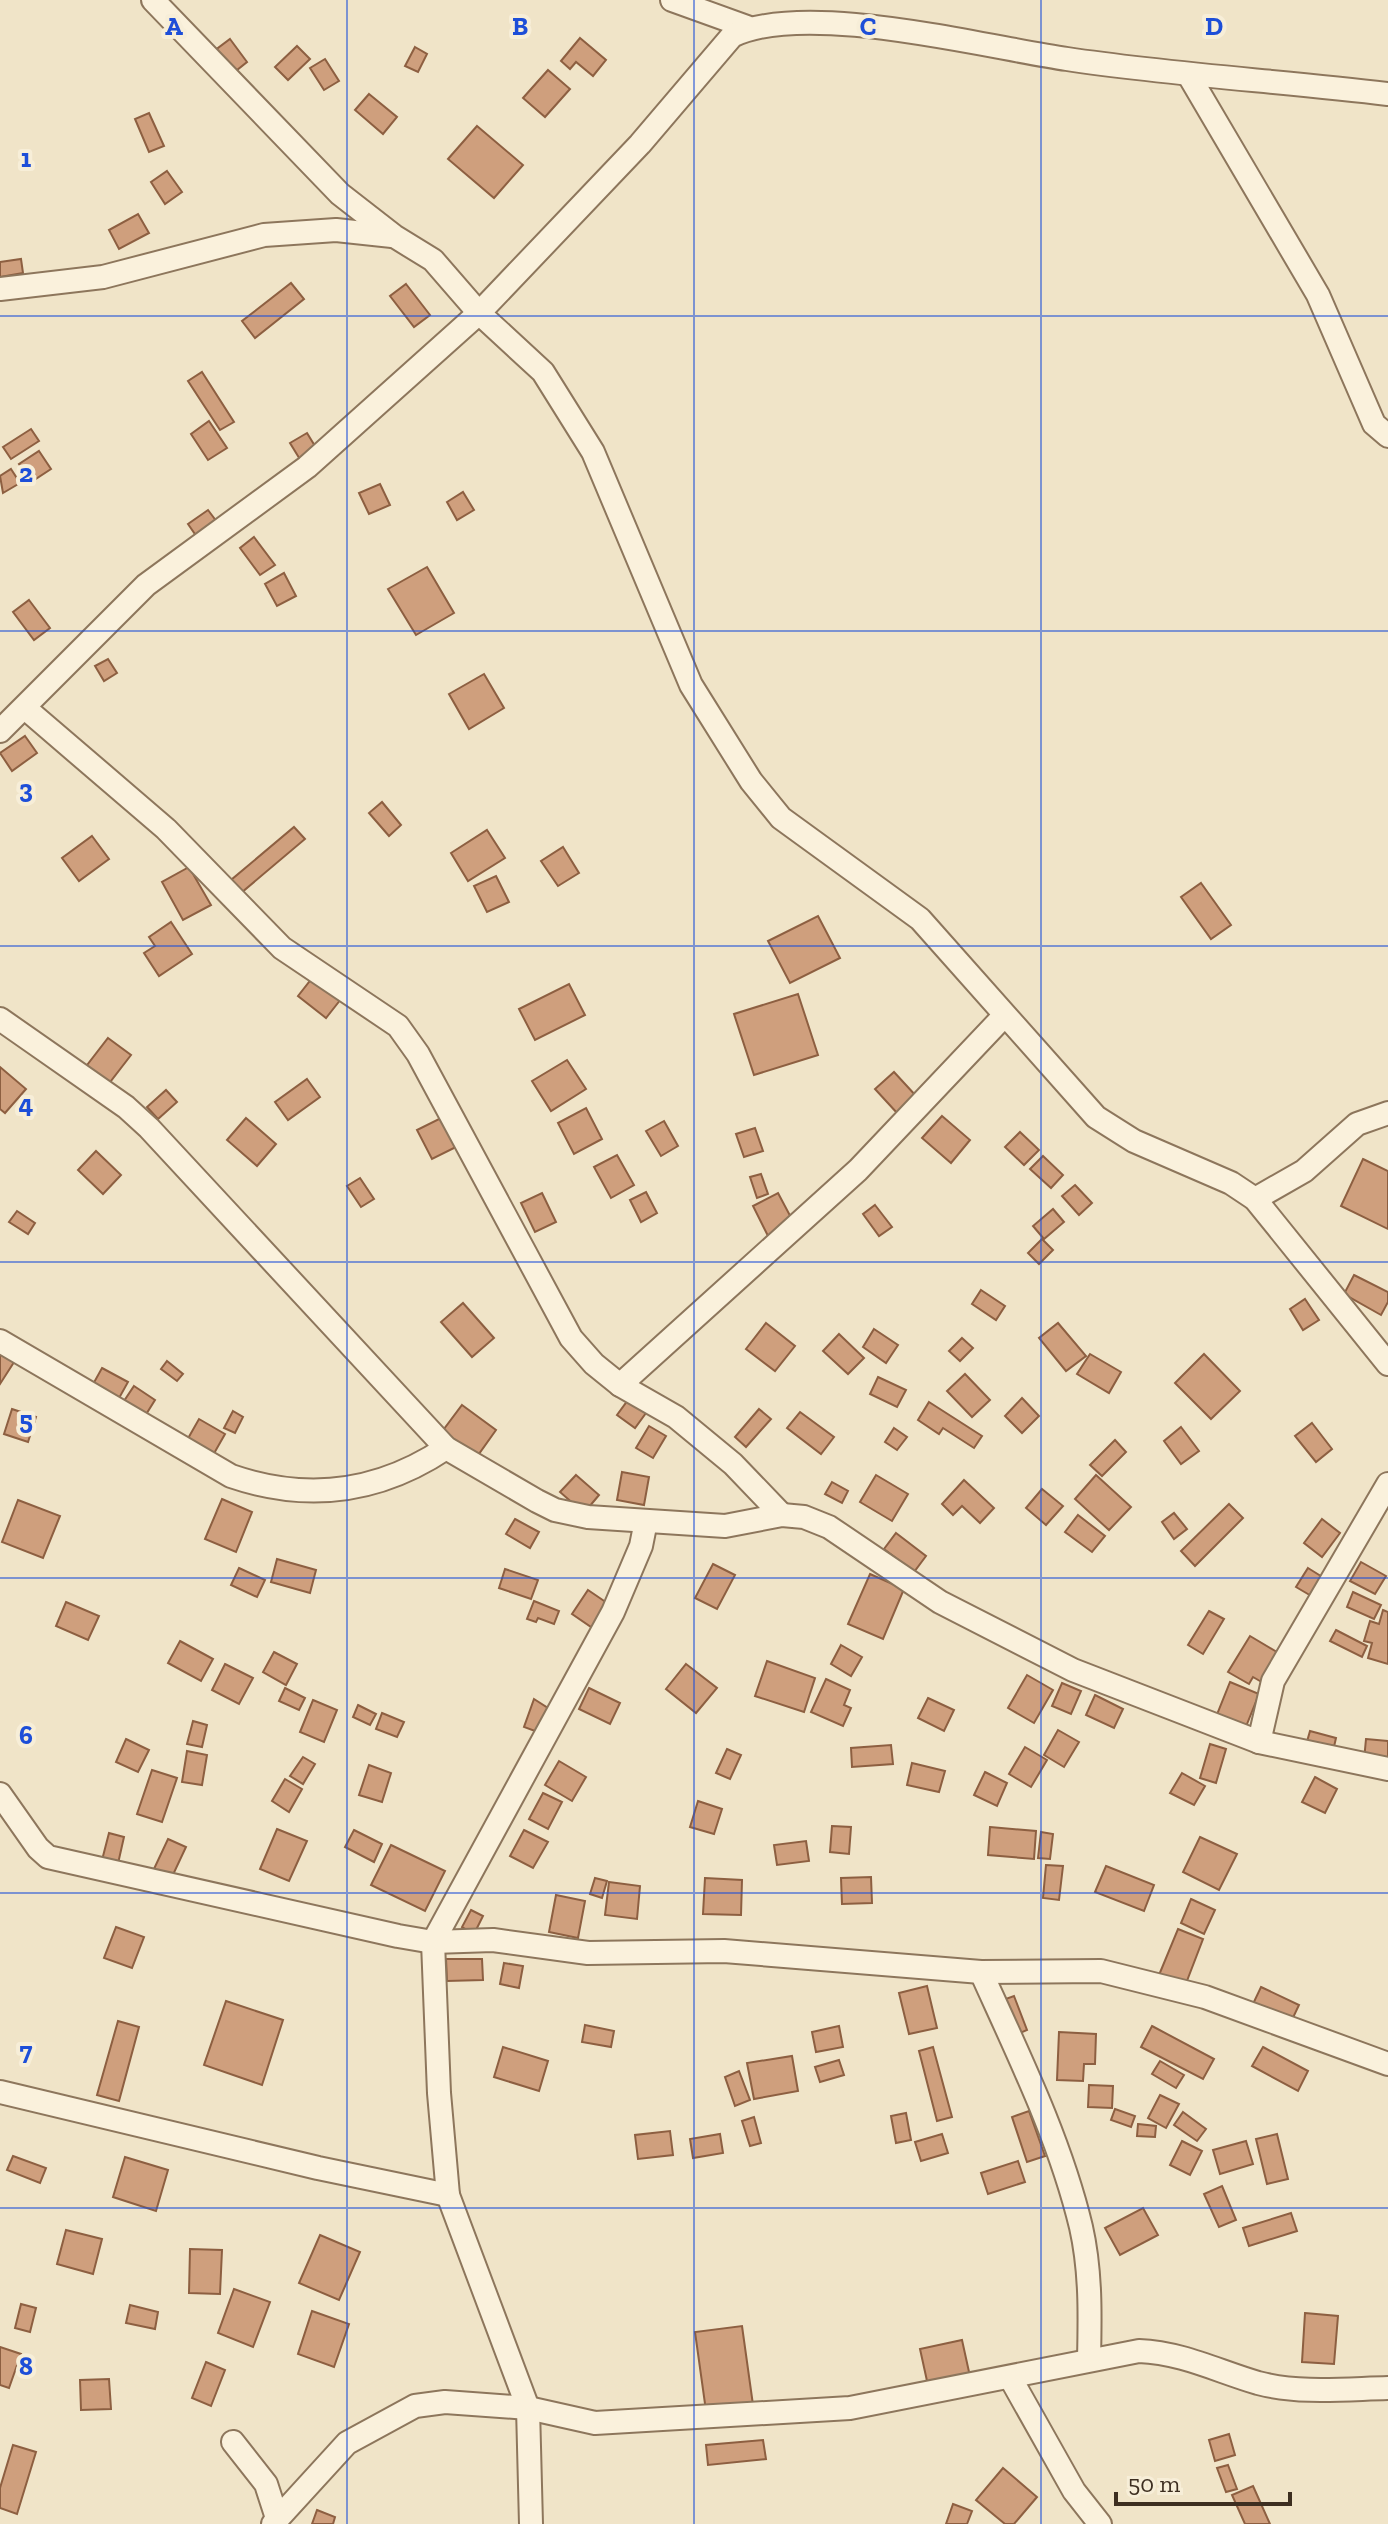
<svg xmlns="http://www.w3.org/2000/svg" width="1388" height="2524" viewBox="0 0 1388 2524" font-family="'Zilla Slab',serif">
  <rect width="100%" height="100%" fill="#f0e4c8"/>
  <g fill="#cf9f7d" stroke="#8d5f41" stroke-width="2">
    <polygon points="580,38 606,60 593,76 576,62 570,69 561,61"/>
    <polygon points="230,39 247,62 232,74 214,51"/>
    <polygon points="297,46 310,59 288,80 275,67"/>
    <polygon points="415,47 427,54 418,72 405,66"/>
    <polygon points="325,59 339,81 324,90 310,68"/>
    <polygon points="548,70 570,89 545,117 523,98"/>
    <polygon points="369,94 397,117 383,134 355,110"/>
    <polygon points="149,113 164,146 149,152 135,119"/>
    <polygon points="477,126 523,165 494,198 448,159"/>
    <polygon points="167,171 182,192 165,204 151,182"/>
    <polygon points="138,214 149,233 119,249 109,230"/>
    <polygon points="21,259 23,273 0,277 0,262"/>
    <polygon points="291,283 304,299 255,338 242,321"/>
    <polygon points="406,284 430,315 414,327 390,296"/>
    <polygon points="202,372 234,422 220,430 188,381"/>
    <polygon points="209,421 227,448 208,460 191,434"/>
    <polygon points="31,429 39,441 11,459 3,447"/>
    <polygon points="307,433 318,451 301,461 290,443"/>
    <polygon points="39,451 51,469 31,482 19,464"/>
    <polygon points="11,469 20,483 3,493 0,476"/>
    <polygon points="380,484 390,505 369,514 359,493"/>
    <polygon points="463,492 474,510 457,520 447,502"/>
    <polygon points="208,510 217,522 197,537 188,524"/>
    <polygon points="254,537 275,565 260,575 240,548"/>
    <polygon points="427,567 454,613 416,635 388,589"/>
    <polygon points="284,573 296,596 277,606 265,584"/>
    <polygon points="29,600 50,628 34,640 13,612"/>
    <polygon points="108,659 117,673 104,681 95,666"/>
    <polygon points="484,674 504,708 469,729 449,694"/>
    <polygon points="25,736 37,753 12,771 0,753"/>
    <polygon points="382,802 401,825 389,836 369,813"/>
    <polygon points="294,827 305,839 241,893 231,880"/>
    <polygon points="487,830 505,858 468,881 451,853"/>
    <polygon points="92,836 109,859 79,881 62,858"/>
    <polygon points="563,847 579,873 558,886 541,861"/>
    <polygon points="189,867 211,905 183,920 162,882"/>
    <polygon points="496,876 509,902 487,912 474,886"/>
    <polygon points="1201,883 1231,925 1211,939 1181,897"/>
    <polygon points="818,916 840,958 790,983 768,941"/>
    <polygon points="171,922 192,954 159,976 144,953 155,946 149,937"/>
    <polygon points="313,977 341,999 326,1018 298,996"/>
    <polygon points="569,984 585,1015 535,1040 519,1009"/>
    <polygon points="798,994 818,1055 754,1075 734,1014"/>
    <polygon points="108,1038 131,1055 107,1086 84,1069"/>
    <polygon points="567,1060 586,1089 551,1111 532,1081"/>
    <polygon points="0,1067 26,1089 5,1113 0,1109"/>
    <polygon points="894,1072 917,1097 898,1114 875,1089"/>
    <polygon points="307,1079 320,1097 288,1120 275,1102"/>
    <polygon points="166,1090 177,1102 158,1119 147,1107"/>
    <polygon points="586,1108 602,1139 574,1154 558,1123"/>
    <polygon points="445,1116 460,1145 432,1159 417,1130"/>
    <polygon points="942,1116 970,1140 951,1163 922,1138"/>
    <polygon points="246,1118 276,1144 257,1166 227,1140"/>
    <polygon points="664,1121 678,1146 661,1156 646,1131"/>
    <polygon points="755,1128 763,1151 744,1157 736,1134"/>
    <polygon points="1020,1132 1039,1150 1024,1165 1005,1147"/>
    <polygon points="96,1151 121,1175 103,1194 78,1170"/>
    <polygon points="617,1155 634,1185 611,1198 594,1167"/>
    <polygon points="1043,1156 1063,1175 1051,1188 1030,1169"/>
    <polygon points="1363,1159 1388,1171 1388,1229 1341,1206"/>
    <polygon points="761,1174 768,1194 757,1198 750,1177"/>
    <polygon points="360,1178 374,1199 361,1207 347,1186"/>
    <polygon points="1075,1185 1092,1203 1079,1215 1062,1196"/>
    <polygon points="646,1192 657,1213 641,1222 630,1200"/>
    <polygon points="542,1193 556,1222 535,1232 521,1203"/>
    <polygon points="778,1193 795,1225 769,1238 753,1206"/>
    <polygon points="875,1205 892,1227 879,1236 863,1214"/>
    <polygon points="1053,1209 1064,1222 1044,1239 1033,1226"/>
    <polygon points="17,1211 35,1223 28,1234 9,1222"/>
    <polygon points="1042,1239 1053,1250 1039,1264 1028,1253"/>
    <polygon points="1354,1275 1388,1292 1388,1302 1381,1315 1344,1294"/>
    <polygon points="981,1290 1005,1306 996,1320 972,1304"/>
    <polygon points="1305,1299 1319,1320 1303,1330 1290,1309"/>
    <polygon points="463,1303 494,1338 472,1357 441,1322"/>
    <polygon points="766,1323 795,1346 775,1371 746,1349"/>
    <polygon points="1058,1323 1086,1356 1066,1371 1039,1338"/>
    <polygon points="874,1329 898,1345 886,1363 863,1347"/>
    <polygon points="839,1334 864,1358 848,1374 823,1351"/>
    <polygon points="962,1338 973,1348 960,1361 949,1351"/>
    <polygon points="0,1348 16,1359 0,1384"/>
    <polygon points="1090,1354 1121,1372 1109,1393 1077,1374"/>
    <polygon points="1204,1354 1240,1391 1211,1419 1175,1383"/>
    <polygon points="167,1361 183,1374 177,1381 161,1369"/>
    <polygon points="102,1368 128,1382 118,1400 92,1386"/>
    <polygon points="965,1374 990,1400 972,1417 947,1391"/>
    <polygon points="878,1377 906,1390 897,1407 870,1394"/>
    <polygon points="134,1386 155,1400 145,1416 124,1401"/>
    <polygon points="1022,1398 1039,1416 1022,1433 1005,1416"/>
    <polygon points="628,1400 646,1413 635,1428 617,1415"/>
    <polygon points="929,1402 982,1436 974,1448 943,1428 939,1434 918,1420"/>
    <polygon points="462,1405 496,1430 476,1458 441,1433"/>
    <polygon points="12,1409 36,1417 28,1442 4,1434"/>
    <polygon points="759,1409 771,1419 746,1447 735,1437"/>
    <polygon points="233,1411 243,1417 235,1433 224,1428"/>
    <polygon points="800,1412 834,1437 821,1454 787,1428"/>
    <polygon points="199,1419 225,1434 212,1457 186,1442"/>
    <polygon points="1312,1423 1332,1449 1316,1462 1295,1436"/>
    <polygon points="649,1426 666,1436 653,1458 636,1448"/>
    <polygon points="1181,1427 1199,1451 1181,1464 1164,1441"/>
    <polygon points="894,1428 907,1437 897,1450 885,1442"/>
    <polygon points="1115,1440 1126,1452 1102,1476 1090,1465"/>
    <polygon points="622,1472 649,1477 644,1505 617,1500"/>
    <polygon points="576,1475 599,1495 584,1513 560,1492"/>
    <polygon points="876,1475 908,1494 892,1521 860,1502"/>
    <polygon points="1096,1475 1131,1507 1109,1530 1075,1499"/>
    <polygon points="964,1480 994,1508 980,1523 962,1506 953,1515 942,1504"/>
    <polygon points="832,1482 848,1491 842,1503 825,1494"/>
    <polygon points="1042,1489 1063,1506 1046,1525 1026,1508"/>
    <polygon points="222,1499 252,1512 236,1552 205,1539"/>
    <polygon points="18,1500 60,1516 43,1558 2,1542"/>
    <polygon points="1229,1504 1243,1518 1195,1566 1181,1551"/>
    <polygon points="1174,1513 1187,1529 1174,1539 1162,1522"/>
    <polygon points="1078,1515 1105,1536 1092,1552 1065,1532"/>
    <polygon points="515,1519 539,1532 530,1548 506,1534"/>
    <polygon points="1322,1519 1340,1533 1322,1557 1304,1543"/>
    <polygon points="896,1533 926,1556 914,1572 884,1549"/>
    <polygon points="277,1559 316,1570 310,1593 271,1582"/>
    <polygon points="1361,1562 1386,1576 1375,1594 1350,1581"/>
    <polygon points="713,1564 735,1575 717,1609 695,1598"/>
    <polygon points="239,1568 265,1580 257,1597 231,1585"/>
    <polygon points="1308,1568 1324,1578 1313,1597 1296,1587"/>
    <polygon points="505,1569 538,1580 531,1599 499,1588"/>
    <polygon points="870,1574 904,1589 883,1639 848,1624"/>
    <polygon points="588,1590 610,1605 594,1629 572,1614"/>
    <polygon points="1353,1592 1381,1605 1374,1619 1347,1607"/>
    <polygon points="534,1601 559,1611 554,1624 538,1618 536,1622 527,1619"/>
    <polygon points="66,1602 99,1616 88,1640 56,1626"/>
    <polygon points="1383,1610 1388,1612 1388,1664 1368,1658 1372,1643 1364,1641 1370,1621 1379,1624"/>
    <polygon points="1209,1611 1224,1619 1203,1654 1188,1645"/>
    <polygon points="1336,1630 1367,1646 1362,1657 1330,1641"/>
    <polygon points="1250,1636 1282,1655 1265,1684 1253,1677 1249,1684 1228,1672"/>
    <polygon points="180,1641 213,1659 201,1681 168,1663"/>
    <polygon points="841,1645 862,1657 851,1676 831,1664"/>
    <polygon points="274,1652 297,1664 286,1685 263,1672"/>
    <polygon points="767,1661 815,1678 804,1712 755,1696"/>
    <polygon points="225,1664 253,1678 239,1704 212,1690"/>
    <polygon points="686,1664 717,1688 696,1713 666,1689"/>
    <polygon points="1027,1675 1053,1690 1034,1723 1008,1708"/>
    <polygon points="826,1679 850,1690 844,1705 851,1708 843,1726 811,1712"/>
    <polygon points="1230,1682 1259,1694 1245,1729 1216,1717"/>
    <polygon points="1062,1683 1081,1691 1071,1714 1052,1706"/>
    <polygon points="285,1688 305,1698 299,1710 279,1701"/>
    <polygon points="589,1688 620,1703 610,1724 579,1709"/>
    <polygon points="1095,1695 1123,1709 1114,1728 1086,1715"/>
    <polygon points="928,1698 954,1710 944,1731 918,1718"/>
    <polygon points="534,1699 551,1710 543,1734 524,1727"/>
    <polygon points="313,1700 337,1710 324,1742 300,1732"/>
    <polygon points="358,1705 376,1714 370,1725 353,1717"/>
    <polygon points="382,1713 404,1722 397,1737 376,1729"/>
    <polygon points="193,1721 207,1725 202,1747 187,1744"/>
    <polygon points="1058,1730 1079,1742 1064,1767 1044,1755"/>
    <polygon points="1310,1731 1336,1738 1333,1751 1306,1745"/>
    <polygon points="126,1739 149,1750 138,1772 116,1762"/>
    <polygon points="1366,1739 1388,1741 1388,1762 1364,1760"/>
    <polygon points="1210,1744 1226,1749 1216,1783 1200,1778"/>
    <polygon points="891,1745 893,1764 852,1767 851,1748"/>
    <polygon points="1025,1747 1047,1760 1031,1787 1009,1774"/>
    <polygon points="727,1749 741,1755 730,1779 716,1773"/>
    <polygon points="187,1751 207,1755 202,1785 182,1782"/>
    <polygon points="303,1757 315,1764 303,1784 290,1776"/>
    <polygon points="559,1761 586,1777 572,1801 545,1785"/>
    <polygon points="912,1763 945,1771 939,1792 907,1785"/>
    <polygon points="369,1765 391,1773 382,1802 359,1795"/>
    <polygon points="152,1770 177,1778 162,1822 137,1814"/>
    <polygon points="985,1772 1007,1783 997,1806 974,1795"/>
    <polygon points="1182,1773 1205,1786 1194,1805 1170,1793"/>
    <polygon points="1315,1777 1337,1789 1325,1813 1302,1802"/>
    <polygon points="285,1779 302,1789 289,1812 272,1801"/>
    <polygon points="543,1793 562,1802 548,1829 529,1819"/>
    <polygon points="698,1801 722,1809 714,1834 690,1827"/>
    <polygon points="832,1826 851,1827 849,1854 830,1852"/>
    <polygon points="990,1827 1036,1831 1034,1859 988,1855"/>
    <polygon points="277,1829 307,1841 289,1881 260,1869"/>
    <polygon points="354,1830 382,1844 374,1862 345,1847"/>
    <polygon points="524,1830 548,1842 533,1868 510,1856"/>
    <polygon points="1041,1832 1053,1834 1050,1859 1038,1858"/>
    <polygon points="109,1833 124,1837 117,1868 101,1864"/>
    <polygon points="1200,1837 1237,1854 1219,1890 1183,1872"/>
    <polygon points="168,1839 186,1847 171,1879 153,1871"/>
    <polygon points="806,1841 809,1861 777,1865 774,1845"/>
    <polygon points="391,1845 445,1871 425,1911 371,1885"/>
    <polygon points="1046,1865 1063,1866 1059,1900 1043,1898"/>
    <polygon points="1106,1866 1154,1885 1144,1911 1095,1892"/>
    <polygon points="871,1877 872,1903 842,1904 841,1878"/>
    <polygon points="595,1878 607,1881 602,1898 590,1894"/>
    <polygon points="705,1878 742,1880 741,1915 703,1914"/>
    <polygon points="609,1882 640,1886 637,1919 605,1915"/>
    <polygon points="556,1895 585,1901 578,1938 549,1932"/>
    <polygon points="1191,1899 1215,1910 1204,1934 1181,1923"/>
    <polygon points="471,1910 483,1916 474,1934 462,1927"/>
    <polygon points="116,1927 144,1937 132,1968 104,1958"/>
    <polygon points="1178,1929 1203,1939 1185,1986 1159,1975"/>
    <polygon points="446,1959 482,1959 483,1980 447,1981"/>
    <polygon points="504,1963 523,1966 519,1988 500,1984"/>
    <polygon points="927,1986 937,2028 909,2034 899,1993"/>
    <polygon points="1261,1987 1299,2005 1290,2024 1252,2006"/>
    <polygon points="1014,1996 1027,2030 1013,2036 1000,2001"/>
    <polygon points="226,2001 283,2020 262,2085 204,2065"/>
    <polygon points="118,2021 139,2027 119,2101 97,2095"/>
    <polygon points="585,2025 614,2031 611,2047 582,2042"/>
    <polygon points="839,2026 843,2047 816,2052 812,2032"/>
    <polygon points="1152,2026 1214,2059 1203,2079 1141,2047"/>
    <polygon points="1059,2032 1096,2034 1095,2064 1084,2064 1083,2081 1057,2080"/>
    <polygon points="503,2047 548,2061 539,2091 494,2077"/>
    <polygon points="933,2047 952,2117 937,2121 919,2051"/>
    <polygon points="1263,2047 1308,2071 1298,2091 1252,2066"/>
    <polygon points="792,2056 798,2091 754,2099 747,2063"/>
    <polygon points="839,2060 844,2075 820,2082 815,2067"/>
    <polygon points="1160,2061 1184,2075 1176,2088 1152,2074"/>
    <polygon points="739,2071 750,2100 735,2106 725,2077"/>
    <polygon points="1089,2085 1113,2086 1112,2108 1088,2107"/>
    <polygon points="1160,2095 1179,2104 1166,2128 1148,2118"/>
    <polygon points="1115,2109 1135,2116 1131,2127 1111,2120"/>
    <polygon points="1029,2111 1045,2156 1027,2162 1012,2117"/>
    <polygon points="1183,2112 1206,2129 1197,2141 1174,2125"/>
    <polygon points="906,2113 911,2140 896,2143 891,2116"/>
    <polygon points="754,2117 761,2143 750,2146 742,2121"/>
    <polygon points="1138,2124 1156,2126 1155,2137 1137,2136"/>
    <polygon points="670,2131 673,2155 638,2159 635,2135"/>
    <polygon points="720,2134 723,2153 693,2158 690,2139"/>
    <polygon points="942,2134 948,2153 921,2161 915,2142"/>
    <polygon points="1277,2134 1288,2179 1267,2184 1256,2139"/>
    <polygon points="1182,2141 1202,2151 1190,2175 1170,2165"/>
    <polygon points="1246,2141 1253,2164 1220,2174 1213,2150"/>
    <polygon points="13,2156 46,2168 40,2183 7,2170"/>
    <polygon points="125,2157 168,2170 156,2211 113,2197"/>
    <polygon points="1018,2161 1025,2182 988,2194 981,2173"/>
    <polygon points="1222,2186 1236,2220 1219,2227 1204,2194"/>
    <polygon points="1143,2208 1158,2235 1120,2255 1105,2228"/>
    <polygon points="1291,2213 1297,2231 1249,2246 1243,2228"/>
    <polygon points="66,2230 102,2239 93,2274 57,2264"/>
    <polygon points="320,2235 360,2252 339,2300 299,2283"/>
    <polygon points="190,2249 222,2250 220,2294 189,2293"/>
    <polygon points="234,2289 270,2302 253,2347 218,2333"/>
    <polygon points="21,2304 36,2308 30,2332 15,2328"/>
    <polygon points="130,2305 158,2312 155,2329 126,2323"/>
    <polygon points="312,2311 349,2324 334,2367 298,2354"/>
    <polygon points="1305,2313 1338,2316 1334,2364 1302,2362"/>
    <polygon points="742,2326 753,2405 706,2411 695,2332"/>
    <polygon points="962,2340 971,2381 929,2390 920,2349"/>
    <polygon points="0,2347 21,2354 9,2388 0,2385"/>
    <polygon points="206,2362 225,2370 211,2406 192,2398"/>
    <polygon points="109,2379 111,2409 81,2410 80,2380"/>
    <polygon points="1229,2434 1235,2455 1215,2461 1209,2440"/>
    <polygon points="763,2440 766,2459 708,2465 706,2445"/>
    <polygon points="13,2445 36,2452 17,2514 0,2508 0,2488"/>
    <polygon points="1228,2465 1237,2489 1226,2492 1217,2468"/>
    <polygon points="1003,2468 1037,2497 1014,2524 1005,2524 976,2500"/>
    <polygon points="1253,2486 1270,2524 1245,2524 1232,2495"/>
    <polygon points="953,2504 972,2511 967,2524 946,2524"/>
    <polygon points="317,2510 335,2517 333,2524 312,2524"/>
  </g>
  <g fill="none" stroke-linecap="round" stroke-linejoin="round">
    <defs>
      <g id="street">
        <polyline points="153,0 340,194 394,236 433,260 479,313 543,372 593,452 691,685 751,781 781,818 920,919 1096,1117 1134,1141 1231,1183 1255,1199 1388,1364"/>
        <polyline points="672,0 747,27"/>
        <polyline points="1188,74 1318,295 1374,424 1388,436"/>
        <polyline points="0,289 103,277 264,235 336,230 392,236"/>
        <polyline points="25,708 166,829 282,948 398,1026 418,1054 571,1338 594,1364 620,1385 676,1417 733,1464 782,1515"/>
        <path d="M0,731L146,585L307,467L479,313L640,144L732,36C805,0 984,47 1067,59C1173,75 1281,81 1388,94"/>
        <polyline points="0,1019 126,1107 149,1128 446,1448 537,1501 555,1510 588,1517 725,1526 782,1515 804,1517 829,1527 940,1602 1073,1670 1259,1742 1388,1769"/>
        <polyline points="1255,1199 1304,1171 1357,1124 1388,1113"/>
        <path d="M0,1341L231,1476C307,1502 379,1493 446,1448"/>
        <polyline points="620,1385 858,1170 1003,1017"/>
        <polyline points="1259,1742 1273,1681 1388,1484"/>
        <polyline points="0,1794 38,1848 48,1857 398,1936 433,1942 493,1940 588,1953 724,1951 981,1972 1101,1971 1205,1997 1388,2064"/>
        <path d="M981,1972C1018,2054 1060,2139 1081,2227C1091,2271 1090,2316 1089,2360"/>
        <polyline points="0,2092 318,2168 448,2195"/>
        <polyline points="1011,2379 1074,2491 1100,2524"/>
        <polyline points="233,2442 266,2484 277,2518"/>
        <path d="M273,2524L347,2443L415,2406L445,2402L528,2408L595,2423L850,2408L1139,2351C1183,2353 1217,2371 1258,2383C1300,2394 1345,2389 1388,2388"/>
        <polyline points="531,2524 528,2408 448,2195 439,2093 433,1942 613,1612 641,1546 646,1521"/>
      </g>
    </defs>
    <use href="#street" stroke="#8d765c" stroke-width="26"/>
    <use href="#street" stroke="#faf1dc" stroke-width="22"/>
  </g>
  <path fill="none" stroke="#1d4ed8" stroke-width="2" stroke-opacity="0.55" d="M347,0V2524M694,0V2524M1041,0V2524M0,316H1388M0,631H1388M0,946H1388M0,1262H1388M0,1578H1388M0,1893H1388M0,2208H1388"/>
  <g font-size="26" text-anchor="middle" font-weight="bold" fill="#1d4ed8" stroke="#f7eed8" stroke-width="8" stroke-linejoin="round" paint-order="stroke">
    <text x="174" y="35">A</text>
    <text x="520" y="35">B</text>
    <text x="868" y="35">C</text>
    <text x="1214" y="35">D</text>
    <text x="26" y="167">1</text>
    <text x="26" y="482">2</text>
    <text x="26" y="798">3</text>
    <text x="26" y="1113">4</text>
    <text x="26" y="1429">5</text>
    <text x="26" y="1744">6</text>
    <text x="26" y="2060">7</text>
    <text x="26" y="2375">8</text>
  </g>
  <path d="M1116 2492v12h174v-12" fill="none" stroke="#3d2e20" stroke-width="4"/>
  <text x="1128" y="2492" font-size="24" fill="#3d2e20" stroke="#f7eed8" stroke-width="6" paint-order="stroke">50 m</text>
</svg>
